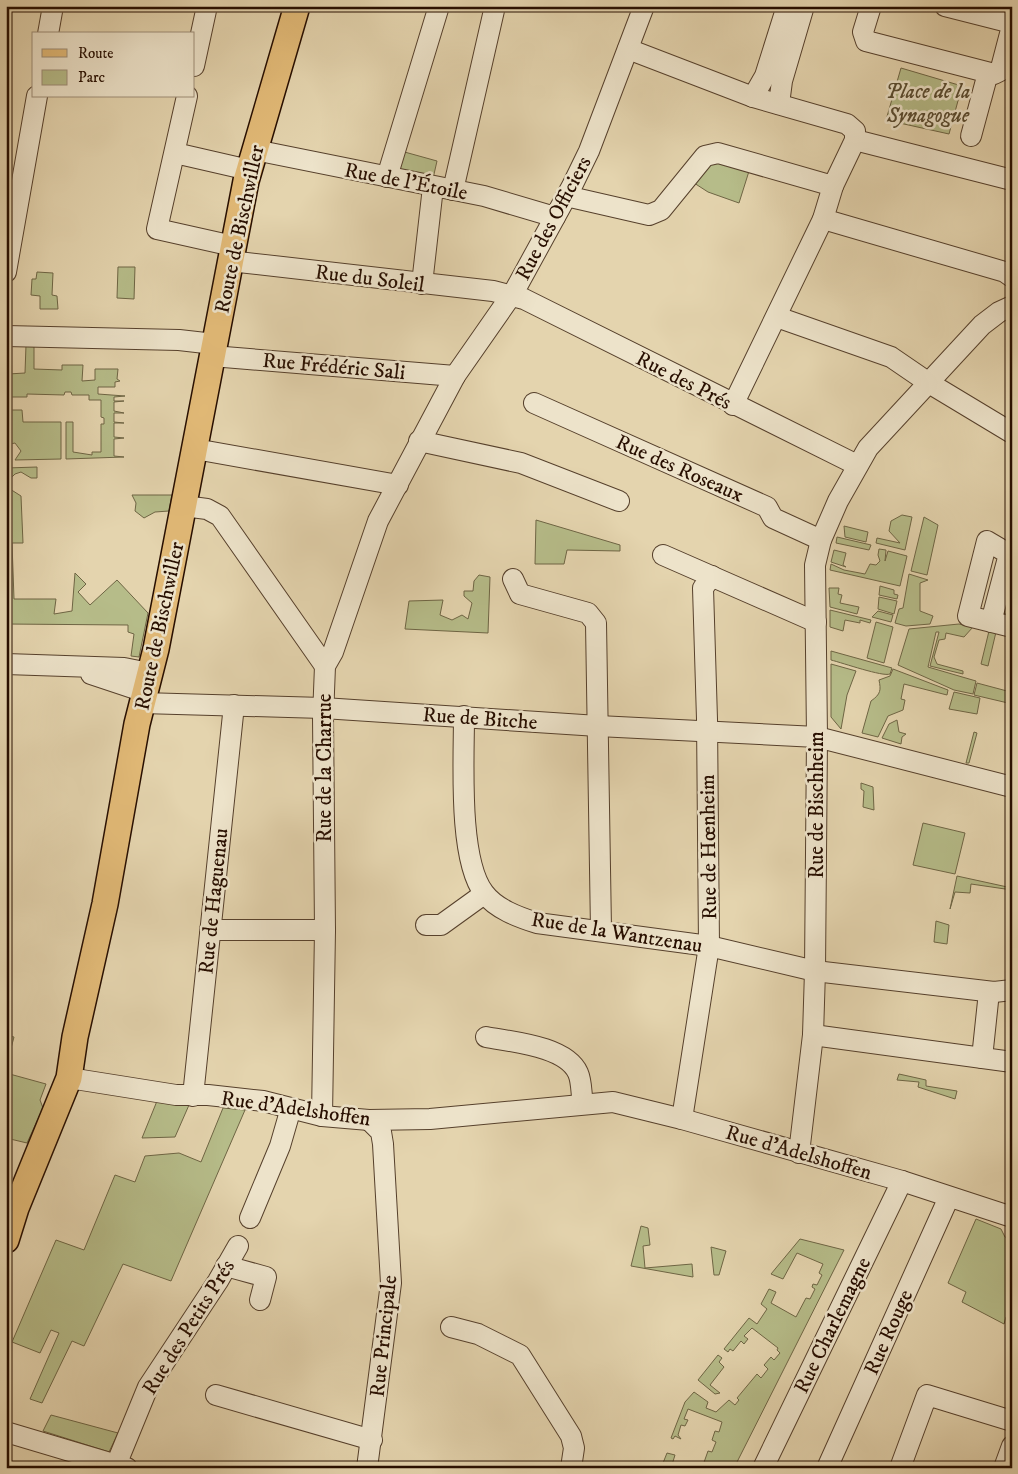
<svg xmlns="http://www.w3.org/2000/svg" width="1018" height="1474" viewBox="0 0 1018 1474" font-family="'IM FELL DW Pica',serif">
  <rect width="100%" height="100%" fill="#e4d4ae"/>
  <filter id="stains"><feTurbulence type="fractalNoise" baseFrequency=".004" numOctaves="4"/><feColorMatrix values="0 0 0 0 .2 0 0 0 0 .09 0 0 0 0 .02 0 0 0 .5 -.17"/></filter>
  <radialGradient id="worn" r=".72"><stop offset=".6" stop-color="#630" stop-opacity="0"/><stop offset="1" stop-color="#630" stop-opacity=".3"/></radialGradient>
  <g fill="#b6bc89" stroke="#6e6544">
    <polygon points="901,68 962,86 949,134 886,120"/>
    <polygon points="401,151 437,161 432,183 393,174"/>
    <polygon points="714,160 750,168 739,203 708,192 691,181"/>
    <polygon points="118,267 135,267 134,299 117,298"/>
    <polygon points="37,272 53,273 52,295 57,296 58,309 40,309 40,296 31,295 32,279 36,279"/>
    <polygon points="26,345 34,345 34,369 62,370 62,365 83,365 82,381 95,380 95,369 118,369 117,379 120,381 115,382 115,387 98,387 98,394 125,396 114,397 114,401 124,401 114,402 114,411 124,413 114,413 114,422 124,423 114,423 114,437 124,438 114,439 114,456 124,457 66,459 66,422 73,422 73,452 92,455 92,452 101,452 101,424 104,424 104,418 101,417 101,400 89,400 89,395 72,395 71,392 65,392 64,395 27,394 27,397 6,397 8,374 25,373"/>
    <polygon points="6,410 22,410 23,422 61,422 61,459 15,460 21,451 15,443 6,445"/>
    <polygon points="37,467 37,478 31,478 21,472 15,474 9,480 10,489 21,496 23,543 12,543 14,599 56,599 54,614 72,611 75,573 86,584 78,592 90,605 117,580 148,613 139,657 131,656 134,634 128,632 128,625 6,624 6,468"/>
    <polygon points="132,495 172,495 169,511 155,512 144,518 135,511 136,503"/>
    <polygon points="902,515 912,517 905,550 876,543 877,538 900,543 889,531 891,521"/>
    <polygon points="924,517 938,525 927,575 911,571"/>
    <polygon points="536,520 620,545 620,551 567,550 564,564 535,564"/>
    <polygon points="844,526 868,532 866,542 845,537"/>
    <polygon points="837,537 871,545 869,550 836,543"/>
    <polygon points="879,549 886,550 885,561 888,551 907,556 900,586 830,570 831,564 844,570 865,574 870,564 876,565 880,561 878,555"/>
    <polygon points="834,550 846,553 843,565 846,567 831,562"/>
    <polygon points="1012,571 1011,609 1012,615 1002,613"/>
    <polygon points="909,574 928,580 920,583 920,611 933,616 930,624 906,626 895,623 899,609 903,608"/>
    <polygon points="479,575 490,577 488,633 405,629 409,601 443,600 440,615 452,620 462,615 468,619 472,603 464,596 464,591 473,591 474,581"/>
    <polygon points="880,586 894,590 894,594 898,595 897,599 879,595"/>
    <polygon points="829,588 839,588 838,594 842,595 840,603 859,607 857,614 830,607"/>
    <polygon points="879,597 897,601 894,614 878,609"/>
    <polygon points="830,610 871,620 870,623 860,620 860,623 845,620 843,631 830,627"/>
    <polygon points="878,611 893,615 891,622 872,617"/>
    <polygon points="876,622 893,627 884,663 867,658"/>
    <polygon points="959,624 973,627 964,637 946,633 945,639 939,640 934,657 937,664 963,671 963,674 930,666 939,632 936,632 928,667 976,681 973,694 954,690 898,665 909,629"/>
    <polygon points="989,631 996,632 988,666 981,664"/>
    <path d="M831,651L892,668L890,674C883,677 843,663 831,660Z"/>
    <polygon points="831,664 856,671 847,695 841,729 831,717"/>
    <path d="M893,669L948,690L947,695L904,684L901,699L905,700L903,710L888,716L878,737L862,733L871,701C881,694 881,690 879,680L890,676Z"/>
    <polygon points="1012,673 1012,689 1008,703 974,695 977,683 1007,691"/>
    <polygon points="954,692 980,698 977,714 949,709"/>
    <polygon points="897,720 899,732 906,734 902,737 901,744 882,738 889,724"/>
    <polygon points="974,732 977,733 969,763 966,763"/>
    <polygon points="861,783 873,787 874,810 863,807 864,791 861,789"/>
    <polygon points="923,823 965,833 955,874 913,865"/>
    <polygon points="957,876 1012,888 1012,890 971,884 970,893 955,892 950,909"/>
    <polygon points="936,921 949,925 947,944 934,942"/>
    <polygon points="6,1035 14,1037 6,1067"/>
    <polygon points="6,1073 46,1084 40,1100 43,1108 27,1143 6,1138"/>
    <polygon points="899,1074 926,1080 926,1086 957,1091 955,1099 918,1087 919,1082 897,1080"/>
    <polygon points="157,1101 189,1105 175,1137 142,1138"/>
    <polygon points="223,1108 245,1110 171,1281 123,1264 84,1346 72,1341 42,1403 30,1399 59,1333 51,1330 40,1353 12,1342 56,1240 84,1250 115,1175 135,1182 145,1156 179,1153 201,1162"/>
    <polygon points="976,1219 1001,1229 1005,1237 1012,1239 1012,1317 1011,1319 1006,1317 1004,1324 962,1302 966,1292 948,1283"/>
    <polygon points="641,1226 648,1228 650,1245 643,1246 645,1268 692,1264 693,1277 631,1266"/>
    <polygon points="800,1239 844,1250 734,1468 702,1468 708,1451 712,1452 716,1442 712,1440 715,1431 719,1432 722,1422 688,1409 684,1419 688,1420 685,1426 681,1425 678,1435 681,1439 675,1436 673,1439 671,1438 685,1402 694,1392 708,1402 706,1408 716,1412 729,1400 735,1405 739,1400 737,1398 757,1374 761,1378 768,1369 764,1365 771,1357 774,1360 780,1353 777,1350 778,1348 752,1328 744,1336 748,1339 744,1344 741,1341 733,1351 730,1349 728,1352 724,1349 749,1318 757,1324 767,1309 761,1304 769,1289 776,1292 771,1303 796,1317 806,1298 810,1299 815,1289 812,1287 813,1284 817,1285 822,1275 819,1273 823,1264 797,1253 783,1279 771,1274"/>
    <polygon points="711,1247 726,1251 719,1275 714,1275"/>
    <polygon points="718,1355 722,1358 719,1362 724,1367 710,1385 720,1393 715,1394 698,1380"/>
    <polygon points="51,1415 118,1433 109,1452 43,1431"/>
    <polygon points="667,1453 675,1455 671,1468 661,1468"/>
  </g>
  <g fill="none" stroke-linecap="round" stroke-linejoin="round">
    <defs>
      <g id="minor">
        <polyline points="871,6 863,32 866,41 994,74 1000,71 1001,68 1012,26"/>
        <polyline points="945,6 1012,23"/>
        <polyline points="48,34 53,6"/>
        <polyline points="194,66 207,6"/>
        <polyline points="187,96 157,229 233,246"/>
        <polyline points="753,97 765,76 787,6"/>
        <polyline points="779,104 782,81 804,6"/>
        <polyline points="971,136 988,73"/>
        <polyline points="855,140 1012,180"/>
        <polyline points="255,150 484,196 555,217"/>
        <polyline points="175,153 249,170"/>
        <polyline points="387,177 439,6"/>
        <polyline points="453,190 495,6"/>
        <polyline points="566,196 649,215 661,210 705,156 718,153 833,186 855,140 855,131 847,124 753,97 628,49"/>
        <polyline points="823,219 1005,272 1012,277"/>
        <polyline points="230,261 493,291 524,299 857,465"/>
        <polyline points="6,272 37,96"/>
        <polyline points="422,284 433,187"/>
        <polyline points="777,317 891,357 929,383 1012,433"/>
        <polyline points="6,336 179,340 214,344"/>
        <polyline points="212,356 455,376"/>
        <polyline points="534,403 767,507 773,518 821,540"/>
        <polyline points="733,405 823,219 833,186"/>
        <polyline points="419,441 521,463 619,501"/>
        <polyline points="195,449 398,485"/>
        <polyline points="184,506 207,509 220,516 325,666"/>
        <polyline points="663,555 816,622"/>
        <polyline points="513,579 520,594 588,613 596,623 601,930"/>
        <polyline points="991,622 1009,554 987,541 968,616 1012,627"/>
        <polyline points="6,664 124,668 149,673"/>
        <polyline points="91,674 145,692"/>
        <polyline points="142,703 323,708 598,726 817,737 1012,787"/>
        <path d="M464,716C464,760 458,859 484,893C496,909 518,917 537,923L709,946L815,971L994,992L1012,990"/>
        <polyline points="426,925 441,925 484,894"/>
        <polyline points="210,930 325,930"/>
        <polyline points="813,1035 1012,1062"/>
        <path d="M486,1037C512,1042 566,1046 578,1073C582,1082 581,1094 583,1104"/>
        <polyline points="982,1058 989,992"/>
        <polyline points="69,1078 176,1095 208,1095 263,1101 322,1116 369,1120 430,1119 613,1102 682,1119 902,1181 1012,1217"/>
        <polyline points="193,1096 234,705"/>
        <polyline points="322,1116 325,930 323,717 325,666 333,652 378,521 455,376 515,290 572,186 589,151 644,6"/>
        <polyline points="682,1119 709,946 707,719 703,588 712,576"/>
        <polyline points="799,1153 813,1035 815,971 817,737 815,565 821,540 838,501 868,448 982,325 999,312 1012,306"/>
        <polyline points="250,1218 280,1146 291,1108"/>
        <polyline points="226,1266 266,1277 260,1300"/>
        <polyline points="451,1327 478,1334 520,1355 571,1436 574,1448 571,1468"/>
        <polyline points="216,1395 372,1440"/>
        <polyline points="6,1432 127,1468"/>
        <polyline points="116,1465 148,1387 218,1281 238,1246"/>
        <polyline points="367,1468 391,1283 383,1144 381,1132 369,1120"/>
        <polyline points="763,1468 902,1181"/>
        <polyline points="827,1468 949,1197"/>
        <polyline points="900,1468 927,1395 1012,1421"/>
        <polyline points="1004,1468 1012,1446"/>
      </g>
      <polyline id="major" points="6,1240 16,1208 69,1078 75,1037 105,904 137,724 156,649 246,181 297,6"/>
    </defs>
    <use href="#minor" stroke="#56402c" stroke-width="22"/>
    <use href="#major" stroke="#270e00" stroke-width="28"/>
    <use href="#minor" stroke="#ede3ca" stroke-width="20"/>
    <use href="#major" stroke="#e2ba77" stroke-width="25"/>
  </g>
  <g text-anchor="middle" stroke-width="5" stroke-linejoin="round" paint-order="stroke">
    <g font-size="21" font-style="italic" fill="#594b30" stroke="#ede3ca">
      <text x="928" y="98">Place de la<tspan x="928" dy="24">Synagogue</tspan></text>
    </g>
    <g font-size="21" fill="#270e00" stroke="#ede3ca">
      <text transform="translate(406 181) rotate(11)" y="7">Rue de l'Étoile</text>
      <text transform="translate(553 218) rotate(-62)" y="7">Rue des Officiers</text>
      <text transform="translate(239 229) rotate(-78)" y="7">Route de Bischwiller</text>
      <text transform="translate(370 278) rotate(7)" y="7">Rue du Soleil</text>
      <text transform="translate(334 366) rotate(5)" y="7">Rue Frédéric Sali</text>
      <text transform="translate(684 380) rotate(27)" y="7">Rue des Prés</text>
      <text transform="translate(680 468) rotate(24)" y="7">Rue des Roseaux</text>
      <text transform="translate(159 626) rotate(-78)" y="7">Route de Bischwiller</text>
      <text transform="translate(480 718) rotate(4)" y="7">Rue de Bitche</text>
      <text transform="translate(324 768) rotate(-90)" y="7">Rue de la Charrue</text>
      <text transform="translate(816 805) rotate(-90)" y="7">Rue de Bischheim</text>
      <text transform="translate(708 847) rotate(-91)" y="7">Rue de Hœnheim</text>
      <text transform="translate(213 901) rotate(-84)" y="7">Rue de Haguenau</text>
      <text transform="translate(617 932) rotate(9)" y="7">Rue de la Wantzenau</text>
      <text transform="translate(296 1108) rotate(8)" y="7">Rue d'Adelshoffen</text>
      <text transform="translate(799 1152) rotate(16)" y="7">Rue d'Adelshoffen</text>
      <text transform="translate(832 1325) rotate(-64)" y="7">Rue Charlemagne</text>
      <text transform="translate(188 1327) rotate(-58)" y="7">Rue des Petits Prés</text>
      <text transform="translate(888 1332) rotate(-66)" y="7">Rue Rouge</text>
      <text transform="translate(383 1336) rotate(-84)" y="7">Rue Principale</text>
    </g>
  </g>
  <rect width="1018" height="1474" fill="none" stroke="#e4d4ae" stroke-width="25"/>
  <rect x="8" y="8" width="1003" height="1459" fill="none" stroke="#270e00" stroke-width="2.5"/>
  <rect x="12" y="12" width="993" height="1449" fill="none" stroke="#270e00"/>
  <rect x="32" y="32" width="162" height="65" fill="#ede3ca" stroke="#9e8e79"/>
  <rect x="42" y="49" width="25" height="8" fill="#e2ba77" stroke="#9e8e79"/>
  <text x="78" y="58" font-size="15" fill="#270e00">Route</text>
  <rect x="42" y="70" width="25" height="15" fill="#b6bc89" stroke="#9e8e79"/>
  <text x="78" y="82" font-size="15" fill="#270e00">Parc</text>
  <rect width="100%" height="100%" filter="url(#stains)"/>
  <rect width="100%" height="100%" fill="url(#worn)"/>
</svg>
